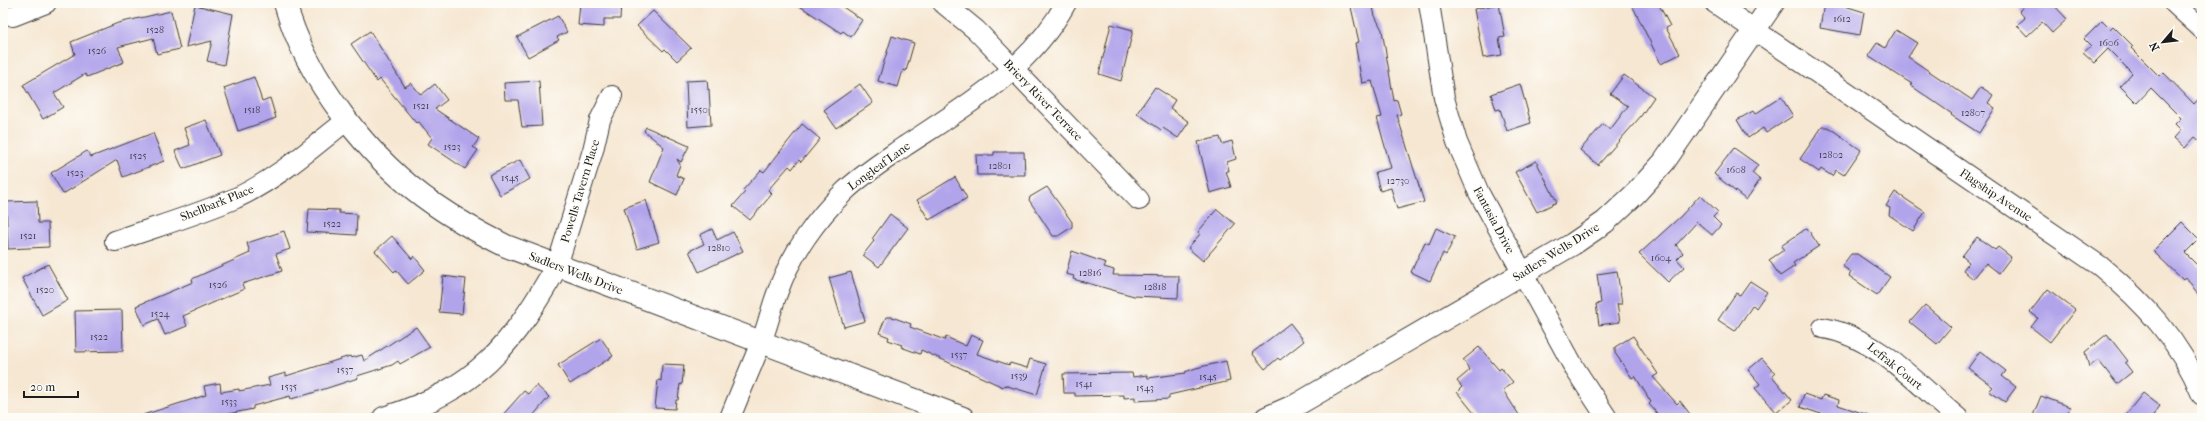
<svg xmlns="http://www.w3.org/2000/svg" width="2205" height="421" viewBox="0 0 2205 421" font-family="'IM FELL French Canon',serif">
  <rect width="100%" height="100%" fill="#fdfcf7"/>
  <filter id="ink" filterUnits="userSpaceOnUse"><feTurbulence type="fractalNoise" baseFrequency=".025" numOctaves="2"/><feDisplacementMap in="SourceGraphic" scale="8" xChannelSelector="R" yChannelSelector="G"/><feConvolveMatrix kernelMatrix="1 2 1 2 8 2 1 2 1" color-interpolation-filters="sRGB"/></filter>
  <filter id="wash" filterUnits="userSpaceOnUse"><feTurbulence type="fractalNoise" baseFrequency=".012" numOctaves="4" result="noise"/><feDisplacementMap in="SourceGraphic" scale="16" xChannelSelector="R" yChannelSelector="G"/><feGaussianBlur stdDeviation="0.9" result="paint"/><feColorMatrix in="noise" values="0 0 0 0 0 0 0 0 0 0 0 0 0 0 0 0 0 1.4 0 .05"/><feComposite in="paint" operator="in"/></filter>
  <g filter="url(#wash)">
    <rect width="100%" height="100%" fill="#f6e7d2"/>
    <g id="blocks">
      <g fill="#b2a4eb">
        <polygon points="580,3 621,3 620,19 604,19 604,27 578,25"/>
        <polygon points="795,3 837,3 862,20 851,37 843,31 841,33"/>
        <polygon points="1350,3 1372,3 1375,16 1382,30 1394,101 1397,100 1401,114 1397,115 1424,202 1397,209 1391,188 1380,191 1375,172 1391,168 1377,118 1382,117 1372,81 1362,83 1355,43 1359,42"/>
        <polygon points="1631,3 1658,3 1670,26 1666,28 1680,54 1661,64"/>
        <polygon points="1824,3 1845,3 1845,6 1864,12 1860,35 1820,28"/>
        <polygon points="2027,3 2052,3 2067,19 2052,33 2042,22 2027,36 2017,25 2025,18 2019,11"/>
        <polygon points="1499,4 1505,37 1499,38 1502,55 1483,58 1474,9"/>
        <polygon points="195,5 233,14 224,65 207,61 212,41 186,47"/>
        <polygon points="171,11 180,49 157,54 153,38 118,47 124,62 87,77 85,74 54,93 63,107 43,119 23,85 75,54 71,42 118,23"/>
        <polygon points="653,11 691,48 677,61 665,49 663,51 637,26"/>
        <polygon points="558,16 567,32 557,37 559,40 528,57 517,37"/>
        <polygon points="2102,21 2110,29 2113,26 2133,46 2131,48 2159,76 2163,72 2194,104 2202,95 2202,143 2195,137 2185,148 2174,138 2181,130 2175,124 2181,118 2151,88 2137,103 2120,86 2132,73 2108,49 2094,63 2083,53 2091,46 2084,39"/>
        <polygon points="1111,24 1133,30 1121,81 1099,74"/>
        <polygon points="1896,30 1917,43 1908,57 1972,100 1981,87 1993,95 1988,103 1995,108 1979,133 1951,115 1952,114 1910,85 1912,84 1868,56 1877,43 1885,48"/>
        <polygon points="370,31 405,87 411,83 421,95 435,84 447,100 435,109 479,139 473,147 478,150 465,169 428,144 432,138 419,122 416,123 380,79 377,82 351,44"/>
        <polygon points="892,36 914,43 906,71 903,70 898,87 878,81"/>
        <polygon points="1624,75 1654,97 1641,116 1598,165 1580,150 1603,124 1610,130 1628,106 1610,94"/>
        <polygon points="254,77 262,101 270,98 276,118 238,131 224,88"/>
        <polygon points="707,80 708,90 709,89 711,125 688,127 686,81"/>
        <polygon points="539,81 542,126 522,127 518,100 505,100 504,83"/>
        <polygon points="860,84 873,103 836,128 824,110"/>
        <polygon points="1520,84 1531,123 1507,131 1500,109 1496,110 1491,94"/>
        <polygon points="1155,87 1175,100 1170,108 1189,122 1178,138 1163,128 1161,130 1137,113"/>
        <polygon points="1781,97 1793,116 1766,133 1763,128 1748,138 1737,120 1753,111 1755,114"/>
        <polygon points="206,120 220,155 183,169 175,151 190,145 184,128"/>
        <polygon points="802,124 820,139 801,162 799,160 792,169 789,166 768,190 772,194 750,220 733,206 745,192 743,190 761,170 764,172"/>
        <polygon points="646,127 689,146 681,162 677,159 680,165 676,175 684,179 677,195 650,182 664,147 644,131"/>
        <polygon points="1822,127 1828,127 1861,150 1844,175 1836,170 1832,176 1821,169 1819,172 1800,159"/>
        <polygon points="153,133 164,161 123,177 117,160 63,194 51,173 87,151 91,157"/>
        <polygon points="1220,137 1222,144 1232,141 1236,159 1227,162 1229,171 1226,171 1231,187 1210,193 1198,142"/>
        <polygon points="1734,148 1758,165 1752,173 1760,180 1746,200 1714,174"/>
        <polygon points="994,152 1024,152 1025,175 977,175 976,155 994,155"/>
        <polygon points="520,160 530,179 500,195 489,175"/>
        <polygon points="1536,161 1557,202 1537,212 1515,172"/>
        <polygon points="955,177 967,198 929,220 917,200"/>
        <polygon points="1047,187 1072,222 1072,227 1058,236 1053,236 1029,200 1030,197"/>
        <polygon points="1895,192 1925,212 1913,231 1889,215 1890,208 1886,206"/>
        <polygon points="1700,195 1718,212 1713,217 1721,225 1712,235 1697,222 1676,245 1683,253 1677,259 1684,267 1668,282 1639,254 1681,216"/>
        <polygon points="646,200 659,242 637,249 624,208"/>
        <polygon points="37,201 38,223 48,223 49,247 8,249 6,202"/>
        <polygon points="309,209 339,210 339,213 357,214 356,235 307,232"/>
        <polygon points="1217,209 1235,224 1203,261 1188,248 1200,234 1198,232"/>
        <polygon points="890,214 908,228 879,267 863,255 874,241 872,239"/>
        <polygon points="2182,222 2199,239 2185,253 2202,270 2202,300 2186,277 2183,280 2153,251"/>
        <polygon points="1436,228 1455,237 1446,255 1443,253 1430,281 1411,272 1425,242 1429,244"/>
        <polygon points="1807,228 1819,246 1793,263 1795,266 1780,276 1769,260 1784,250 1781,246"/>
        <polygon points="712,229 717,240 733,232 743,251 699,272 689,251 704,244 700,235"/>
        <polygon points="284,231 290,249 276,254 282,271 242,284 244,289 183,316 187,326 165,335 158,319 144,325 136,306 193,282 192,279 250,253 247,243"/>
        <polygon points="392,236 412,259 414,256 425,270 408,284 396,270 394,272 375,251"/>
        <polygon points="1977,237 1995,250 1998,247 2011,257 1999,273 1986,263 1973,279 1963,270 1969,262 1962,256"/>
        <polygon points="1072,251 1106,263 1104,267 1114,270 1113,275 1179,276 1178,298 1134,296 1073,279 1074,276 1066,274"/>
        <polygon points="1851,254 1857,254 1890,277 1877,295 1849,276 1851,272 1842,266"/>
        <polygon points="48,264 68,300 42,315 22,278"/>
        <polygon points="1617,271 1622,304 1617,304 1620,322 1599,325 1596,304 1601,303 1597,274"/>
        <polygon points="851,272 865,321 844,327 829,278"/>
        <polygon points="443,276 466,279 462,314 439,312"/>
        <polygon points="1750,281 1767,292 1756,308 1753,305 1735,331 1718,320 1736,293 1740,295"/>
        <polygon points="2048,289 2075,310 2050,342 2031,327 2038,318 2030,312"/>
        <polygon points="1925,305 1951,327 1937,344 1910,322"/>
        <polygon points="122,310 123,351 76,352 75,311"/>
        <polygon points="886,317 892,317 911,324 910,327 945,340 946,337 966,346 971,335 983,340 977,354 1009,365 1010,363 1027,368 1030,359 1046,364 1037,395 1004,385 1003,387 921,350 920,354 901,347 902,345 888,340 889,337 879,333"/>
        <polygon points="1290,323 1304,341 1280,360 1278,358 1265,369 1252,353"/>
        <polygon points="416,327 430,347 400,364 398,361 392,365 357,376 358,378 309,394 291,399 290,396 253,406 253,409 208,418 143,418 143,415 206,395 204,386 220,383 221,392 239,389 239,391 270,385 268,378 286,373 286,376 350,356 351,358 362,355 364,361"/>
        <polygon points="2107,334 2128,361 2125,363 2132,372 2117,384 2098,360 2089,367 2085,352"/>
        <polygon points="1633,336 1658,374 1653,377 1677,404 1680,401 1693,418 1661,418 1649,404 1651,402 1635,376 1632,378 1615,353 1615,347"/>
        <polygon points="601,338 613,356 570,384 558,365"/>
        <polygon points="1479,347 1499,370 1501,368 1513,382 1503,390 1521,418 1478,418 1457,392 1462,387 1457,381 1470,370 1463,360"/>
        <polygon points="1980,351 2006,371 2002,376 2016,387 2005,402 1989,391 1993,387 1968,368"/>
        <polygon points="1762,358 1775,373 1772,376 1792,400 1776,413 1755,388 1760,384 1748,370"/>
        <polygon points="1226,361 1230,381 1169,395 1169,399 1135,401 1135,397 1124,398 1124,395 1075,396 1075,393 1064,393 1063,374 1132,373 1133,377 1147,375 1148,378 1186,373 1185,372 1196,368"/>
        <polygon points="662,364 684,365 682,385 680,384 678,400 676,400 675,409 655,408 658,380 661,381"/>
        <polygon points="536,385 549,397 531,418 500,418 524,391 528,394"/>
        <polygon points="2143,393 2160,406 2151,418 2123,418"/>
        <polygon points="1804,394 1821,400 1823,395 1839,400 1838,405 1868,415 1867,418 1833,418 1800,407"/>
        <polygon points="2041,396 2070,407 2066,418 2032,418"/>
      </g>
    </g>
  </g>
  <g filter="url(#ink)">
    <use href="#blocks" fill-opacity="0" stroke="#3d3a37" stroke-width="1"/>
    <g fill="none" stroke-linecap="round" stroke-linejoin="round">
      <defs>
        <g id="minor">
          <polyline points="943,3 976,30 1139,200"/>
          <polyline points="1429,3 1444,98 1457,142 1479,193 1575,369 1607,418"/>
          <path d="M1715,3L2100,266C2144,302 2181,342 2202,395"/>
          <polyline points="2174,3 2202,29"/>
          <polyline points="13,16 46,3"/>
          <path d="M115,241C155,227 197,215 236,198C277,179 312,148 347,120"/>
          <polyline points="557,266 593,150 600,120 612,96"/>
          <path d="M1823,328C1877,337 1917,384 1958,418"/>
          <path d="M730,418C740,392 751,368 761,342C768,326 771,308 778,291C791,254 817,218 845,191C863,174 885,160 905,146C966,106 1030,69 1066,3"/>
        </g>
        <g id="tertiary">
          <path d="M285,3C306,79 370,161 435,205C458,221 482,234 506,246L963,418"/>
          <path d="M384,418C477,389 510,348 557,266"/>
          <polyline points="1266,418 1298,404 1573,244 1605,222 1636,193 1664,162 1773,3"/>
        </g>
      </defs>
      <use href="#minor" stroke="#3d3a37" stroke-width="22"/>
      <use href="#tertiary" stroke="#3d3a37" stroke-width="24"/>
      <use href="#minor" stroke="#fff" stroke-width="20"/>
      <use href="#tertiary" stroke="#fff" stroke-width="22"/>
    </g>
  </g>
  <g text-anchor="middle" stroke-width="4" stroke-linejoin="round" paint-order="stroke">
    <g font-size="10" fill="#423e50">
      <text x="1842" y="22">1612</text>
      <text x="155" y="33">1528</text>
      <text x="2109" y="46">1606</text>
      <text x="97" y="54">1526</text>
      <text x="421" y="109">1521</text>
      <text x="252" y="113">1518</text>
      <text x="699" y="113">1550</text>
      <text x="1973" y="116">12807</text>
      <text x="452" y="150">1523</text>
      <text x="1831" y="158">12802</text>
      <text x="138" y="159">1525</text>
      <text x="1000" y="169">12801</text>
      <text x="1736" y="173">1608</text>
      <text x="75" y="176">1523</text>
      <text x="510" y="181">1545</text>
      <text x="1398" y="184">12730</text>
      <text x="332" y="227">1522</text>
      <text x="28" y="239">1521</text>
      <text x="719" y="251">12810</text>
      <text x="1661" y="261">1604</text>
      <text x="1090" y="276">12816</text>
      <text x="218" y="288">1526</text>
      <text x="1155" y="290">12818</text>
      <text x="45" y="293">1520</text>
      <text x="160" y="317">1524</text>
      <text x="99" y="340">1522</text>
      <text x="959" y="358">1537</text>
      <text x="345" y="373">1537</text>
      <text x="1019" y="379">1539</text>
      <text x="1208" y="380">1545</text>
      <text x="1084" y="387">1541</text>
      <text x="289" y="390">1535</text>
      <text x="1145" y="391">1543</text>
      <text x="229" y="405">1533</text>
    </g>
    <g font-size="12" fill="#1c1c1c" stroke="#fdfcf7">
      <text transform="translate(1043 100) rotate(46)" y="4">Briery River Terrace</text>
      <text transform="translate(879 166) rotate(-36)" y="4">Longleaf Lane</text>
      <text transform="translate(580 191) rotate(-73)" y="4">Powells Tavern Place</text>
      <text transform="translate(1996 195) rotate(34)" y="4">Flagship Avenue</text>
      <text transform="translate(217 203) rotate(-22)" y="4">Shellbark Place</text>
      <text transform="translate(1494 220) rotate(62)" y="4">Fantasia Drive</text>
      <text transform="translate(1556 252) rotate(-32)" y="4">Sadlers Wells Drive</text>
      <text transform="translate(576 273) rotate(21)" y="4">Sadlers Wells Drive</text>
      <text transform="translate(1895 366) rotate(39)" y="4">Lefrak Court</text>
    </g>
  </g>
  <rect width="2205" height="421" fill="none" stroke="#fdfcf7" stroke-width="16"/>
  <g transform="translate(2163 42) rotate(242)" stroke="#fdfcf7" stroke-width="3" paint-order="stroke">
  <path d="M0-3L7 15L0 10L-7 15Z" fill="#1c1c1c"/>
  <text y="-6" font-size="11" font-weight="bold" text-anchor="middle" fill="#1c1c1c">N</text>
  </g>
  <path d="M24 391v6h54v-6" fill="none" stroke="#1c1c1c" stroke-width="2"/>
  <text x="30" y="391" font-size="12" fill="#1c1c1c" stroke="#fdfcf7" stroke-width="3" paint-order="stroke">20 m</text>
</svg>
